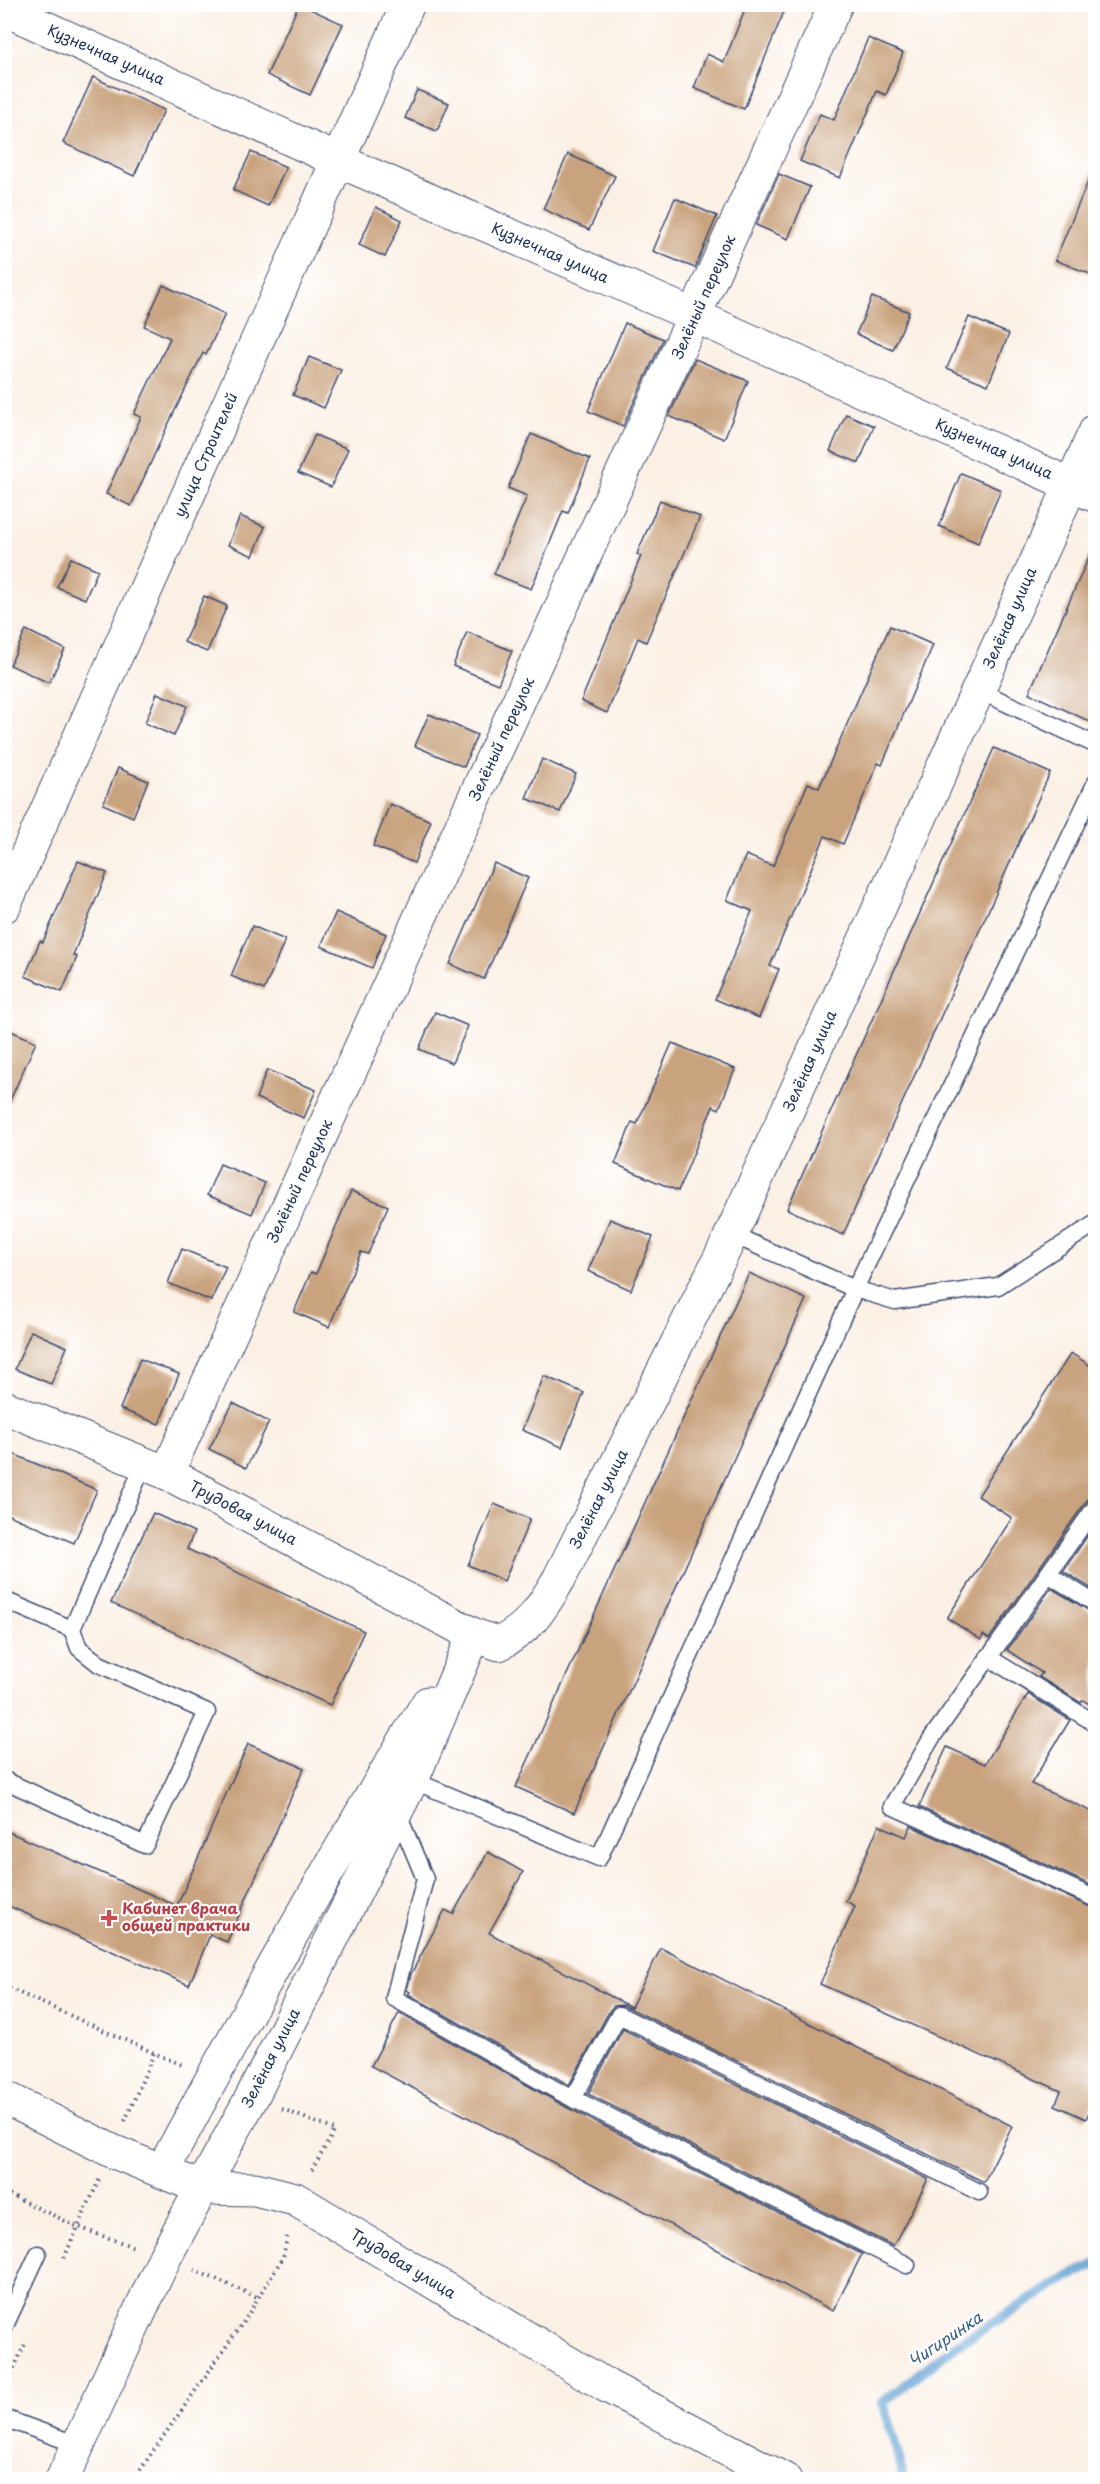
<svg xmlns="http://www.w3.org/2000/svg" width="1100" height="2484" viewBox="0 0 1100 2484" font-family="'Playpen Sans',sans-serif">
  <rect width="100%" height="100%" fill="#fff"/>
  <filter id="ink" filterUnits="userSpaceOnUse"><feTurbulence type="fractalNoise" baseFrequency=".0167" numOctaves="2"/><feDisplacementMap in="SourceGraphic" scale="12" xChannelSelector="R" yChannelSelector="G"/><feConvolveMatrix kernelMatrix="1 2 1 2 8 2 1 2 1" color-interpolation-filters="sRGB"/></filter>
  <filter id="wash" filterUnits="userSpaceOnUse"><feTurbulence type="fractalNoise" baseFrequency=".008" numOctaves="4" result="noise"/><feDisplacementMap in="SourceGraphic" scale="24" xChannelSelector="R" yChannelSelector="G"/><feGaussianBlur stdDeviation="1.35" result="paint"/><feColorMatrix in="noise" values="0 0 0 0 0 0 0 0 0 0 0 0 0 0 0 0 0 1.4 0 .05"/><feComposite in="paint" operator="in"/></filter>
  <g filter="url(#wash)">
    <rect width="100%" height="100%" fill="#fbf0e4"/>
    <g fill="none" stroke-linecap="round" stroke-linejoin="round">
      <polyline stroke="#61a1d4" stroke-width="10" points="902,2480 902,2469 883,2402 955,2346 1066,2278 1096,2264"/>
    </g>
    <g id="blocks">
      <g fill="#c9a37e">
        <polygon points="299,4 343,24 310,95 267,75"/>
        <polygon points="747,4 787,4 744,109 694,88 707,54 724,62"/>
        <polygon points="868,38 903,53 886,95 877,91 840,178 800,161 820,114 834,120"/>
        <polygon points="93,77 164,110 134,176 63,143"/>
        <polygon points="417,90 449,103 437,131 405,118"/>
        <polygon points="251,152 286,167 268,206 233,190"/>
        <polygon points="568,154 615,176 589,230 543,209"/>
        <polygon points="1095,165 1095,276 1055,260"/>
        <polygon points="779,174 810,187 788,239 756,225"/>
        <polygon points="675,198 717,216 695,268 653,251"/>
        <polygon points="376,207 402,220 385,257 359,245"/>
        <polygon points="163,285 225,314 206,355 203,353 166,429 131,506 106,494 141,417 134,414 170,338 144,326"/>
        <polygon points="872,297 909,312 893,350 856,334"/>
        <polygon points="969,317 1009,334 988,385 947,368"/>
        <polygon points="625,323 663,339 623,426 588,411"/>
        <polygon points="309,357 341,370 324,408 293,395"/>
        <polygon points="695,359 748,381 724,439 669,416"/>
        <polygon points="846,414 874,426 859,463 830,451"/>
        <polygon points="531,434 590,459 568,513 563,511 531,589 494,574 527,496 508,488"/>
        <polygon points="315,435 348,449 331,487 298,473"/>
        <polygon points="961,473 1001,490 978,543 939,526"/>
        <polygon points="660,500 700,517 646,642 638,638 607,713 581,701 641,556 637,554"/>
        <polygon points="240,516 265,527 253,556 228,545"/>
        <polygon points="1095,543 1095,724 1029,693"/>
        <polygon points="71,558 98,570 85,599 57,587"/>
        <polygon points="204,596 227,606 207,652 184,642"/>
        <polygon points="890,626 933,645 882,765 878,763 843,844 825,836 770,966 779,969 759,1018 715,999 752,911 727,900 746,855 773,866 808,783 819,788"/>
        <polygon points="26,630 65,649 49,683 10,665"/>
        <polygon points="467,632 512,651 498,684 453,666"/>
        <polygon points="157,693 187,706 174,736 145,723"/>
        <polygon points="429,714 477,735 464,767 415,746"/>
        <polygon points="994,748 1050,773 843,1235 787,1209"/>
        <polygon points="542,759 576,774 560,812 526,798"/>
        <polygon points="118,768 148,781 133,817 103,804"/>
        <polygon points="390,804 431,821 414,863 373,846"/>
        <polygon points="78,861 107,873 73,955 77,957 62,992 25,976 40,941 43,942"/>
        <polygon points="494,863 528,878 484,979 450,964"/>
        <polygon points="336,912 386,934 372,968 321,946"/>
        <polygon points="252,926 285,940 264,990 231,976"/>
        <polygon points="435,1012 468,1026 452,1063 419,1049"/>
        <polygon points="4,1028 36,1042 4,1114"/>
        <polygon points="672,1043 735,1069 719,1109 713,1106 678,1191 615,1164 632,1122 637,1124"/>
        <polygon points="267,1070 316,1090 304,1118 256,1098"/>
        <polygon points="220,1164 265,1183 252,1214 207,1195"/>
        <polygon points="351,1191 388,1206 368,1254 361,1252 329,1327 294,1312 311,1272 316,1274"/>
        <polygon points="610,1219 653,1237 631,1290 588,1271"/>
        <polygon points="182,1249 226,1267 211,1301 168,1283"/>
        <polygon points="749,1273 806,1299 574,1813 516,1787"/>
        <polygon points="31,1331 67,1347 51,1384 15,1369"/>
        <polygon points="1071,1353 1095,1369 1095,1496 1087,1500 989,1639 983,1635 981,1640 947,1618 1012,1518 978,1496"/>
        <polygon points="140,1359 179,1374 159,1424 120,1409"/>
        <polygon points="544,1376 584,1393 562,1447 522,1430"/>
        <polygon points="233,1403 269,1422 246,1468 209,1449"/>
        <polygon points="4,1450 97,1490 74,1543 4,1513"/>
        <polygon points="494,1504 530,1519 504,1581 468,1565"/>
        <polygon points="153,1513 194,1532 187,1549 364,1631 330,1705 111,1603"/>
        <polygon points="1095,1525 1095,1591 1063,1571"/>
        <polygon points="1051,1588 1095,1614 1095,1708 1083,1700 1081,1703 1039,1677 1042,1673 1007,1650"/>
        <polygon points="1028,1694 1070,1720 1031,1784 1095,1813 1095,1887 919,1807 947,1747 985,1764"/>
        <polygon points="248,1744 304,1768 227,1942 210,1935 189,1985 4,1904 4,1830 177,1906"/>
        <polygon points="879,1825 906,1837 911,1826 1095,1909 1095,2098 1086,2119 1055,2105 1061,2091 820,1984 855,1906 846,1901"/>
        <polygon points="488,1852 523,1872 489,1933 631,2007 661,1948 1012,2126 984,2182 623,2005 614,2006 610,2010 569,2085 408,1994 410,1992 407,1990 411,1974 445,1910 453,1914"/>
        <polygon points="399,2013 568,2108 862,2254 833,2311 371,2066"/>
        <polygon points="623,2029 928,2179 893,2246 588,2094"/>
      </g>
    </g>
  </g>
  <g filter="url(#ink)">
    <use href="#blocks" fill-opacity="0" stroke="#3d4c72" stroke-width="1.5"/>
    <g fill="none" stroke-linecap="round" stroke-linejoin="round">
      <defs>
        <g id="service">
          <polyline points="978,690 1096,745"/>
          <polyline points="731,1234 855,1289 895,1301 998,1286 1096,1223"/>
          <polyline points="1096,1506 931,1739 892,1806 1096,1899"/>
          <polyline points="1048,1574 1096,1604"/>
          <polyline points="4,1600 72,1629"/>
          <polyline points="988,1657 1096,1724"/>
          <polyline points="4,1780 145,1845 207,1712 99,1664 79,1648 72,1629 144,1464"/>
          <polyline points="412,1780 599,1858 855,1289 1096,782"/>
          <polyline points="397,1812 425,1879 394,1998 558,2091 907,2265"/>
          <polyline points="573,2099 619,2015 979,2192"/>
          <polyline points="4,2328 38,2254"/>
          <polyline points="4,2418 78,2445"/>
        </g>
        <g id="minor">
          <polyline points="4,9 337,160 695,316 1096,496"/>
          <polyline points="4,906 408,4"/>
          <path d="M4,1407L167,1473L474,1635L499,1644C532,1626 540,1610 559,1579L726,1246L1096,430"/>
          <polyline points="167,1473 836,4"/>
          <polyline points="474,1635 412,1780 252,2097 202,2188 255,2189 295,2199 607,2386 785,2480"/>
          <path d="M162,2171C247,2013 334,1855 428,1703"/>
        </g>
        <polyline id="tertiary" points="4,2097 112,2151 202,2188 165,2257 62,2480"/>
      </defs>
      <use href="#service" stroke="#3d4c72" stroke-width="19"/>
      <use href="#minor" stroke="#3d4c72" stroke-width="35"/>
      <use href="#tertiary" stroke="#3d4c72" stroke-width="35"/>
      <g stroke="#3d4c72" stroke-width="4" stroke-dasharray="1.5 4.5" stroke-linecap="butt">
        <polyline points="4,1986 154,2053"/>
        <polyline points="282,2109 335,2130 312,2170"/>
        <polyline points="125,2121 154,2053 182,2065"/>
        <polyline points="4,2192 78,2227 134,2247"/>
        <polyline points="64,2258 99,2180"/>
        <polyline points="194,2270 257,2297"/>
        <polyline points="4,2390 25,2344"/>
        <polyline points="133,2480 246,2318 283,2257 288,2233"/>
      </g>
      <use href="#service" stroke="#fff" stroke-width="16"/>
      <use href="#minor" stroke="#fff" stroke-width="33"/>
      <use href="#tertiary" stroke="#fff" stroke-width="33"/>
    </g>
  </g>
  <path fill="#e0444e" stroke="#fff" stroke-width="2" d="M106 1909h6v6h6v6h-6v6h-6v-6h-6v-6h6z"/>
  <g text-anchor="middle" stroke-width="4.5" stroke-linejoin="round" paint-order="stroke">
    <g font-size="15" fill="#1b2f5e" stroke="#fff">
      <text transform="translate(106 55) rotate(24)" y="5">Кузнечная улица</text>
      <text transform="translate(550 253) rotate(24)" y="5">Кузнечная улица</text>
      <text transform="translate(704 297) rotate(-66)" y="5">Зелёный переулок</text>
      <text transform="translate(994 449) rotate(24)" y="5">Кузнечная улица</text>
      <text transform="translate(206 455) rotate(-66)" y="5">улица Строителей</text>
      <text transform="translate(1010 618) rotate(-66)" y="5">Зелёная улица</text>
      <text transform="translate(502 739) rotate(-65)" y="5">Зелёный переулок</text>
      <text transform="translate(810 1061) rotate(-66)" y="5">Зелёная улица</text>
      <text transform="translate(300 1181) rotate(-65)" y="5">Зелёный переулок</text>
      <text transform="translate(599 1499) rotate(-63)" y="5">Зелёная улица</text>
      <text transform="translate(243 1513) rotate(28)" y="5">Трудовая улица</text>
      <text transform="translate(271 2058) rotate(-63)" y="5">Зелёная улица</text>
      <text transform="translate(403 2264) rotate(31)" y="5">Трудовая улица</text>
    </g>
    <g font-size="15" font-weight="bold" fill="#be3a42" stroke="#fff" text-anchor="start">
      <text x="122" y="1914">Кабинет врача<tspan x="122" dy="17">общей практики</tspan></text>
    </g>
    <g font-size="16" font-style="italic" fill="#375d8d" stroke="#fff">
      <text transform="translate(945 2339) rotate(-34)" y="6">Чигиринка</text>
    </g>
  </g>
  <rect width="1100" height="2484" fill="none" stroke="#fff" stroke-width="24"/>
</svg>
